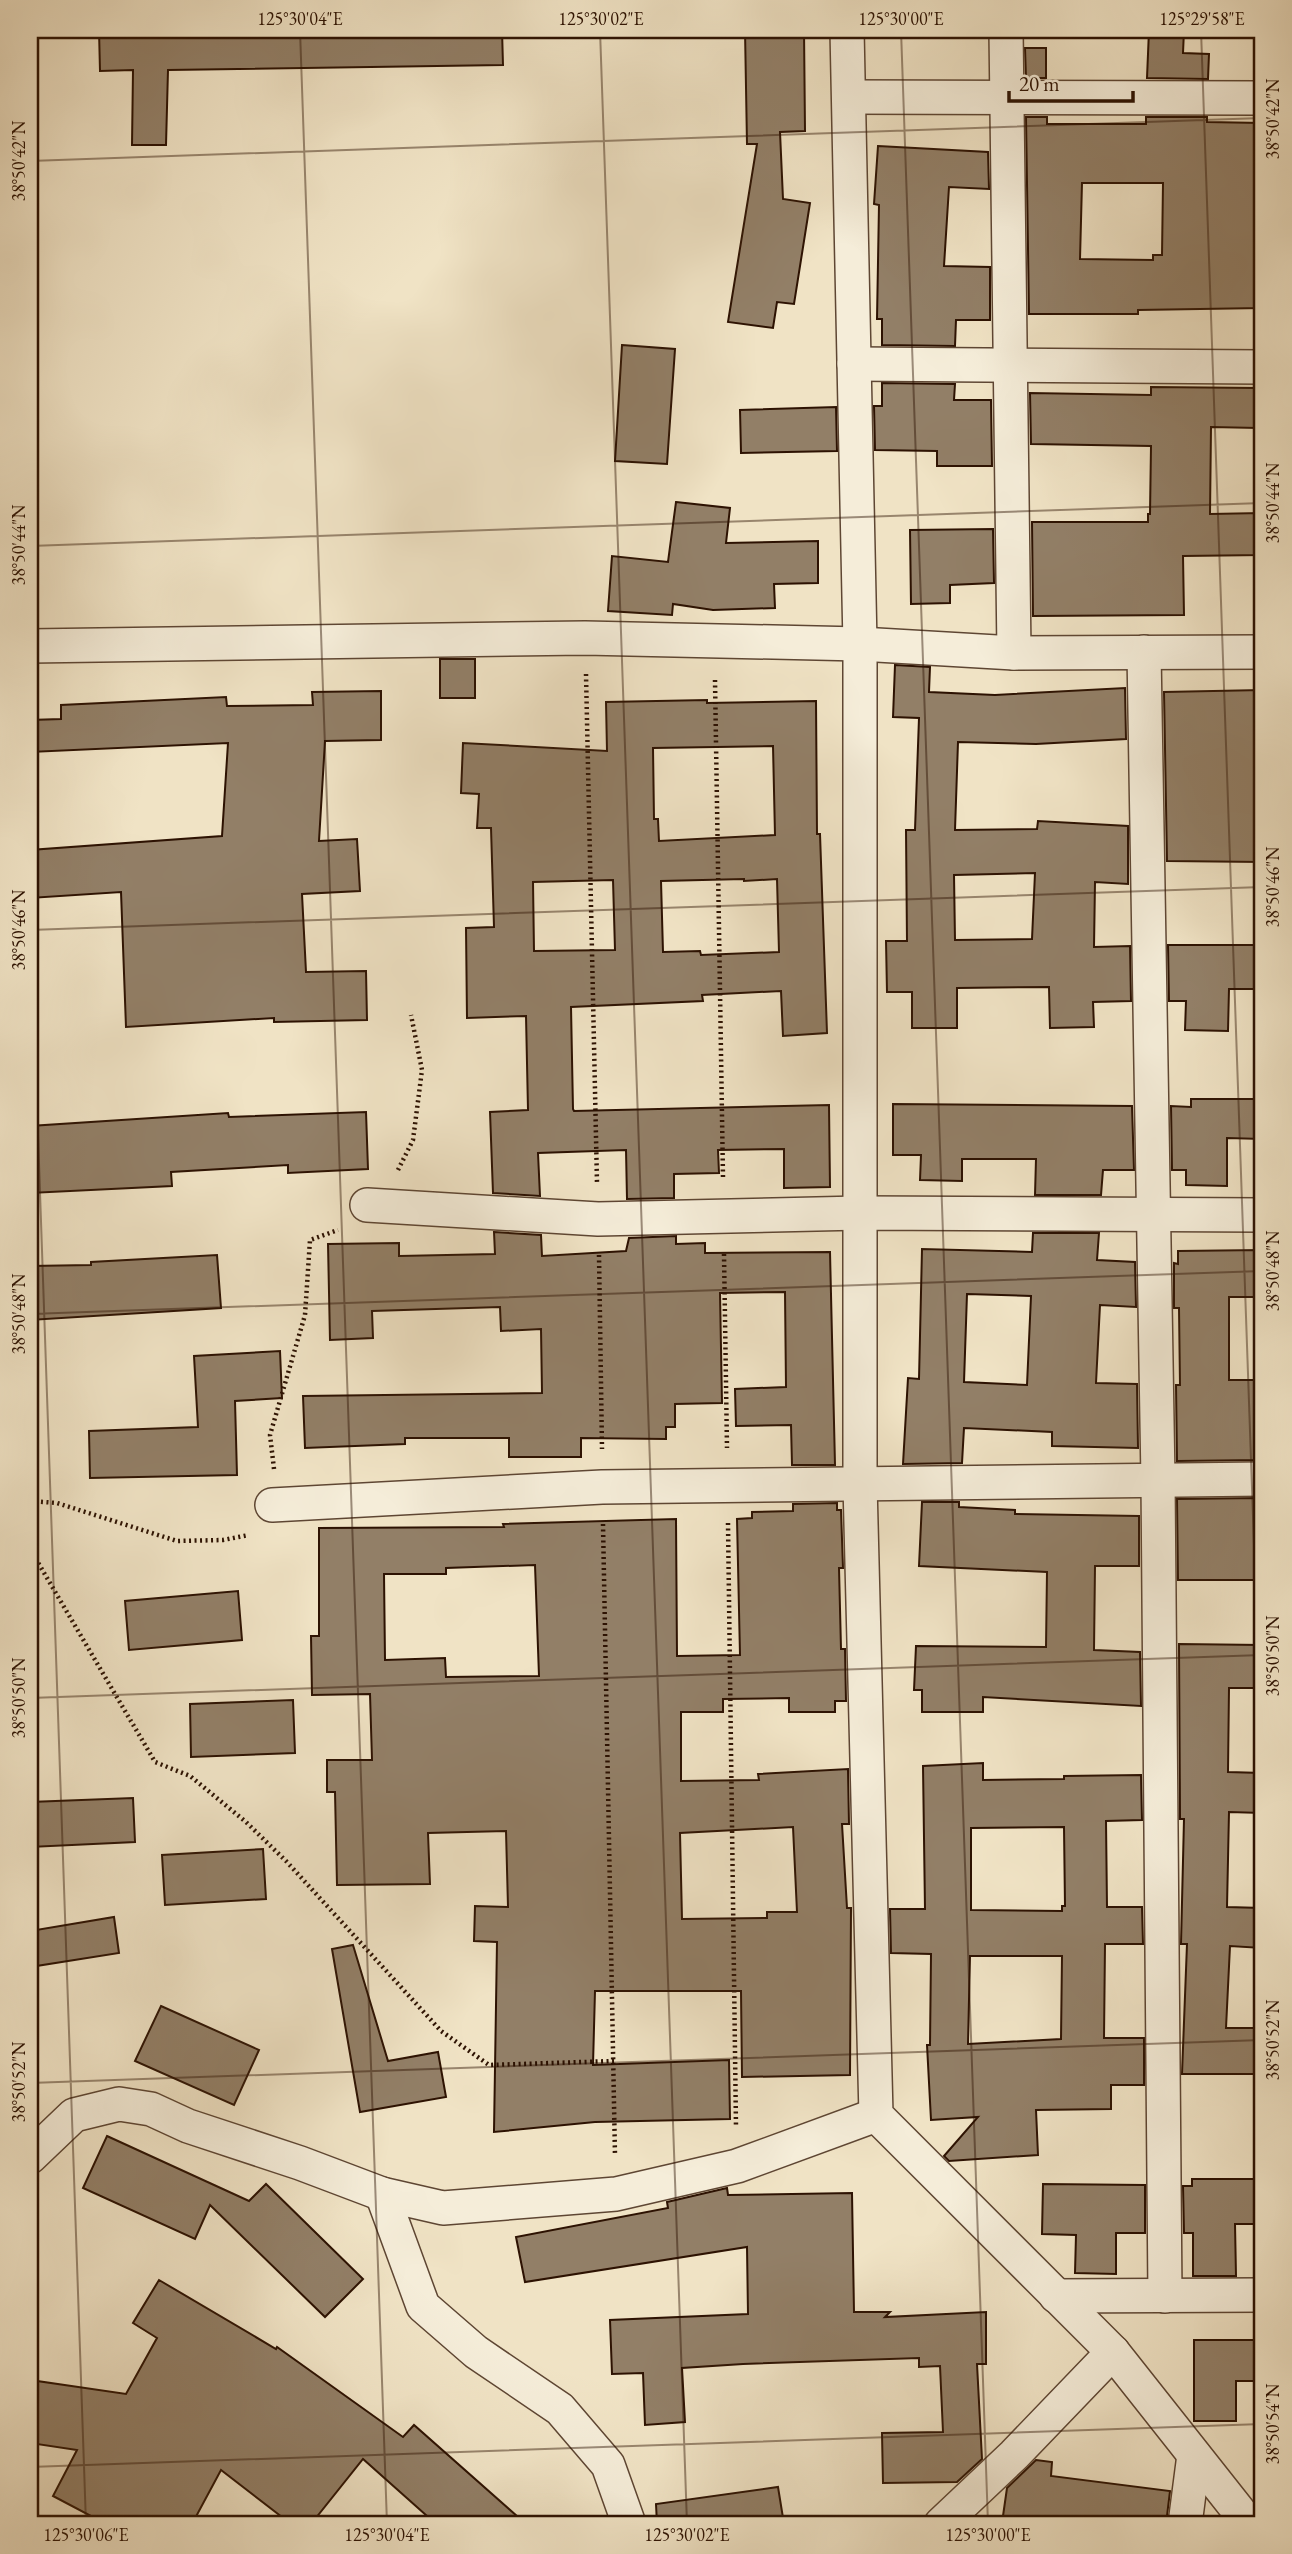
<svg xmlns="http://www.w3.org/2000/svg" width="1292" height="2554" viewBox="0 0 1292 2554" font-family="'EB Garamond',serif">
  <rect width="100%" height="100%" fill="#f0e3c5"/>
  <filter id="stains"><feTurbulence type="fractalNoise" baseFrequency=".00286" numOctaves="4"/><feColorMatrix values="0 0 0 0 .2 0 0 0 0 .09 0 0 0 0 .02 0 0 0 .5 -.17"/></filter>
  <radialGradient id="worn" r=".72"><stop offset=".6" stop-color="#630" stop-opacity="0"/><stop offset="1" stop-color="#630" stop-opacity=".3"/></radialGradient>
  <g fill="#927f67" stroke="#2d1202" stroke-width="2" fill-rule="evenodd">
    <polygon points="99,30 502,30 503,65 168,70 166,145 132,145 133,70 100,71"/>
    <polygon points="745,30 804,30 805,131 780,132 783,199 810,203 794,304 777,302 773,328 728,322 757,144 747,144"/>
    <polygon points="1149,30 1184,30 1183,53 1209,54 1208,79 1147,78"/>
    <polygon points="1025,48 1046,48 1046,78 1026,78"/>
    <path d="M1026,117H1047V124H1146V117H1207V122L1262,123V308L1138,310V314H1029ZM1082,183H1163L1162,255H1153V260L1080,259Z"/>
    <polygon points="878,146 988,152 989,189 949,187 944,266 990,267 990,320 956,320 955,346 882,345 882,319 877,319 879,205 874,204"/>
    <polygon points="622,345 675,349 667,464 615,461"/>
    <polygon points="882,383 955,384 954,400 991,400 992,466 937,466 937,451 875,450 874,406 882,406"/>
    <polygon points="1151,387 1258,388 1258,428 1211,427 1210,514 1262,513 1262,555 1183,556 1184,615 1033,616 1032,522 1148,522 1148,514 1150,514 1151,446 1031,444 1030,393 1151,395"/>
    <polygon points="836,407 837,451 741,453 740,410"/>
    <polygon points="676,502 730,508 726,543 818,541 818,583 774,584 775,608 713,610 673,604 672,615 608,611 612,556 668,562"/>
    <polygon points="993,529 994,583 950,585 950,603 911,604 910,530"/>
    <rect x="440" y="659" width="35" height="39"/>
    <path d="M895,665L930,667L929,692L995,695L1125,688L1126,739L1036,744L958,742L955,830L1037,829L1038,821L1128,826V884L1095,882L1094,947L1130,946L1131,1001L1093,1002L1094,1027L1050,1028L1049,987L957,988V1028H912V992H887L886,941H907L906,830H915L919,718L893,717ZM1035,873L1032,939L955,940L954,875Z"/>
    <polygon points="1262,690 1262,862 1167,861 1164,692"/>
    <polygon points="381,691 381,740 325,741 319,841 357,839 360,891 302,894 306,972 366,971 367,1020 274,1022 274,1018 126,1027 121,892 30,898 30,850 222,836 228,743 30,752 30,720 61,719 61,705 226,697 227,706 313,705 312,692"/>
    <path d="M707,700V703L816,701L817,834H820L827,1033L783,1036L781,991L702,995L703,1001L571,1007L573,1109L574,1111L829,1105L830,1187L784,1188V1149L718,1150L719,1173L674,1174V1198L627,1199L626,1150L538,1153L540,1196L493,1193L490,1112L528,1110L526,1016L467,1018L466,928L494,927L491,828H477L479,794L461,793L463,743L607,751L606,702ZM773,746L775,835L659,841L658,819H654L653,748ZM744,879V881L777,879L779,952L701,955L700,951L663,952L661,881ZM613,880L615,950L534,951L533,882Z"/>
    <polygon points="1168,945 1262,945 1262,989 1229,989 1228,1031 1185,1030 1186,1001 1169,1001"/>
    <polygon points="1191,1099 1262,1099 1262,1139 1227,1138 1227,1186 1186,1185 1186,1170 1172,1170 1171,1106 1191,1107"/>
    <polygon points="893,1104 1132,1106 1134,1170 1103,1170 1101,1195 1035,1195 1036,1159 962,1159 962,1181 920,1180 921,1155 893,1155"/>
    <polygon points="366,1112 368,1169 288,1173 288,1165 171,1172 172,1186 30,1193 30,1126 228,1113 229,1117"/>
    <polygon points="494,1232 541,1235 542,1256 626,1251 629,1238 676,1236 676,1244 705,1243 705,1253 830,1252 835,1465 792,1465 791,1425 736,1426 735,1389 786,1387 785,1292 720,1293 722,1403 675,1404 675,1427 666,1427 666,1439 581,1438 581,1457 509,1457 509,1438 405,1438 405,1444 305,1448 303,1396 542,1393 541,1329 501,1331 500,1307 372,1311 373,1338 330,1340 328,1244 399,1243 399,1256 495,1254"/>
    <path d="M1033,1233H1099L1097,1260L1135,1262L1136,1307L1100,1305L1096,1383L1137,1384L1138,1448L1052,1446V1432L964,1428L962,1463L903,1464L908,1378L919,1379L922,1249L1032,1252ZM967,1294L1031,1296L1027,1385L964,1382Z"/>
    <polygon points="1262,1250 1262,1297 1229,1297 1229,1380 1262,1380 1260,1460 1177,1461 1176,1385 1180,1385 1179,1308 1174,1308 1174,1263 1178,1264 1178,1251"/>
    <polygon points="217,1255 221,1308 30,1320 30,1266 91,1265 91,1262"/>
    <polygon points="280,1351 282,1398 235,1401 237,1475 90,1478 89,1431 198,1427 194,1356"/>
    <polygon points="1260,1498 1262,1580 1178,1580 1177,1499"/>
    <polygon points="922,1502 959,1502 959,1507 1015,1510 1015,1514 1139,1516 1139,1566 1095,1566 1094,1650 1140,1652 1141,1706 983,1697 983,1712 922,1712 922,1690 914,1690 916,1646 1046,1647 1047,1572 919,1566"/>
    <path d="M837,1503V1510H841L843,1568H839L841,1649H845L846,1701H835V1712H789V1698L723,1699V1712H681V1781L759,1780L758,1774L848,1769L849,1824H842L847,1908H851L850,2075L742,2077L741,1991H595L593,2065L729,2060L730,2119L595,2122L494,2132L497,1942L474,1941L475,1906L508,1907L506,1831L428,1833L430,1884L337,1885L335,1792H327V1760H372L370,1694L312,1695L311,1636H319V1528L504,1527L503,1524L676,1519L677,1656L740,1655L737,1519L752,1518V1512L793,1511V1504ZM535,1565L539,1676L446,1677L445,1658L385,1660L384,1574H446V1568ZM793,1827L797,1912H767V1918L682,1919L680,1833Z"/>
    <polygon points="238,1591 242,1640 129,1650 125,1601"/>
    <polygon points="1179,1644 1262,1645 1262,1688 1229,1688 1228,1772 1262,1773 1262,1813 1229,1812 1227,1907 1262,1908 1262,1948 1230,1946 1226,2028 1262,2028 1262,2074 1182,2074 1187,1944 1181,1944 1184,1819 1180,1819"/>
    <polygon points="293,1700 295,1753 191,1757 190,1704"/>
    <path d="M983,1763V1780L1064,1779V1776L1141,1775L1142,1820L1106,1821L1107,1907H1142L1143,1944H1105L1104,2038H1144V2085H1111V2109L1036,2110L1038,2155L949,2161L944,2156L978,2117L931,2120L927,2045H930L931,1954L891,1953L890,1909H925L923,1766ZM1064,1827L1065,1906H1062V1911L971,1910V1828ZM970,1956H1062L1061,2039L968,2044Z"/>
    <polygon points="133,1798 135,1842 30,1847 30,1802"/>
    <polygon points="263,1849 266,1899 165,1905 162,1855"/>
    <polygon points="114,1917 119,1953 30,1967 30,1931"/>
    <polygon points="353,1945 388,2061 438,2052 446,2097 360,2112 332,1949"/>
    <polygon points="161,2006 259,2050 234,2105 135,2061"/>
    <polygon points="107,2136 249,2201 266,2184 363,2279 325,2317 210,2205 195,2239 83,2188"/>
    <polygon points="1192,2179 1262,2179 1262,2224 1235,2224 1236,2276 1193,2276 1193,2233 1184,2233 1183,2186 1192,2186"/>
    <polygon points="1043,2184 1145,2185 1145,2233 1116,2233 1116,2274 1075,2273 1076,2235 1042,2234"/>
    <polygon points="727,2188 728,2195 852,2193 854,2312 890,2312 885,2317 986,2312 986,2364 977,2364 982,2459 957,2482 883,2483 882,2433 943,2432 940,2366 919,2367 919,2358 743,2364 682,2368 685,2422 645,2425 643,2373 612,2374 610,2320 748,2314 747,2247 525,2282 516,2237 668,2208 667,2202"/>
    <polygon points="159,2280 276,2349 277,2347 403,2437 414,2425 526,2524 436,2524 363,2459 311,2524 291,2524 221,2470 192,2524 106,2524 53,2496 77,2450 30,2443 30,2380 126,2394 157,2338 133,2323"/>
    <polygon points="1194,2340 1262,2340 1262,2381 1236,2381 1236,2421 1194,2421"/>
    <polygon points="1036,2460 1052,2462 1051,2476 1170,2491 1166,2524 1067,2524 1003,2516 1007,2488"/>
    <polygon points="778,2487 784,2524 657,2524 656,2504"/>
  </g>
  <g fill="none" stroke-linecap="round" stroke-linejoin="round">
    <defs>
      <g id="minor">
        <polyline points="847,30 860,644 860,1484 876,2115 1113,2352 1249,2524"/>
        <polyline points="1006,30 1014,653"/>
        <polyline points="849,97 1262,98"/>
        <polyline points="854,364 1262,367"/>
        <polyline points="30,646 585,638 860,644 1014,653 1262,652"/>
        <polyline points="1144,652 1158,1480 1165,2296"/>
        <polyline points="367,1205 598,1219 860,1213 1262,1215"/>
        <polyline points="272,1505 602,1487 1262,1479"/>
        <polyline points="30,2157 74,2115 119,2104 151,2109 188,2126 300,2163 382,2194 443,2208 616,2194 737,2166 876,2115"/>
        <polyline points="382,2194 423,2306 476,2352 560,2409 608,2465 629,2524"/>
        <polyline points="1056,2296 1262,2295"/>
        <polyline points="941,2524 1014,2455 1113,2352"/>
        <polyline points="1185,2524 1194,2455"/>
      </g>
    </defs>
    <use href="#minor" stroke="#5e4633" stroke-width="36"/>
    <g stroke="#2d1202" stroke-width="4.5" stroke-dasharray="2 3.5" stroke-linecap="butt">
      <polyline points="586,674 597,1183"/>
      <polyline points="715,680 723,1178"/>
      <polyline points="398,1170 413,1140 422,1070 411,1015"/>
      <polyline points="724,1254 727,1448"/>
      <polyline points="599,1255 602,1449"/>
      <polyline points="274,1469 270,1435 305,1315 310,1240 338,1230"/>
      <polyline points="30,1501 57,1503 177,1541 223,1540 249,1535"/>
      <polyline points="728,1523 736,2127"/>
      <polyline points="603,1524 615,2156"/>
      <polyline points="30,1549 155,1762 190,1776 246,1822 287,1862 441,2031 489,2065 614,2061"/>
    </g>
    <use href="#minor" stroke="#f5edd9" stroke-width="33"/>
  </g>
  <path fill="none" stroke="#2d1202" stroke-width="2" stroke-opacity="0.45" d="M300,30L387,2524M600,30L687,2524M901,30L988,2524M1201,30L1262,1774M30,161L1262,118M30,546L1262,503M30,903L86,2524M30,930L1262,887M30,1314L1262,1271M30,1698L1262,1655M30,2083L1262,2040M30,2467L1262,2424"/>
  <rect width="1292" height="2554" fill="none" stroke="#f0e3c5" stroke-width="77"/>
  <path d="M1009 91v10h124v-10" fill="none" stroke="#2d1202" stroke-width="3.5"/>
  <text x="1019" y="91" font-size="21" fill="#2d1202" stroke="#f5edd9" stroke-width="5" paint-order="stroke">20 m</text>
  <rect x="38" y="38" width="1216" height="2478" fill="none" stroke="#2d1202" stroke-width="2.5"/>
  <g font-size="18" text-anchor="middle" fill="#2d1202">
    <text x="300" y="25">125°30'04"E</text>
    <text x="601" y="25">125°30'02"E</text>
    <text x="901" y="25">125°30'00"E</text>
    <text x="1202" y="25">125°29'58"E</text>
    <text transform="translate(1273 119) rotate(-90)" y="6">38°50'42"N</text>
    <text transform="translate(19 161) rotate(-90)" y="6">38°50'42"N</text>
    <text transform="translate(1273 503) rotate(-90)" y="6">38°50'44"N</text>
    <text transform="translate(19 545) rotate(-90)" y="6">38°50'44"N</text>
    <text transform="translate(1273 887) rotate(-90)" y="6">38°50'46"N</text>
    <text transform="translate(19 930) rotate(-90)" y="6">38°50'46"N</text>
    <text transform="translate(1273 1271) rotate(-90)" y="6">38°50'48"N</text>
    <text transform="translate(19 1314) rotate(-90)" y="6">38°50'48"N</text>
    <text transform="translate(1273 1656) rotate(-90)" y="6">38°50'50"N</text>
    <text transform="translate(19 1698) rotate(-90)" y="6">38°50'50"N</text>
    <text transform="translate(1273 2040) rotate(-90)" y="6">38°50'52"N</text>
    <text transform="translate(19 2082) rotate(-90)" y="6">38°50'52"N</text>
    <text transform="translate(1273 2424) rotate(-90)" y="6">38°50'54"N</text>
    <text x="86" y="2541">125°30'06"E</text>
    <text x="387" y="2541">125°30'04"E</text>
    <text x="687" y="2541">125°30'02"E</text>
    <text x="988" y="2541">125°30'00"E</text>
  </g>
  <rect width="100%" height="100%" filter="url(#stains)"/>
  <rect width="100%" height="100%" fill="url(#worn)"/>
</svg>
